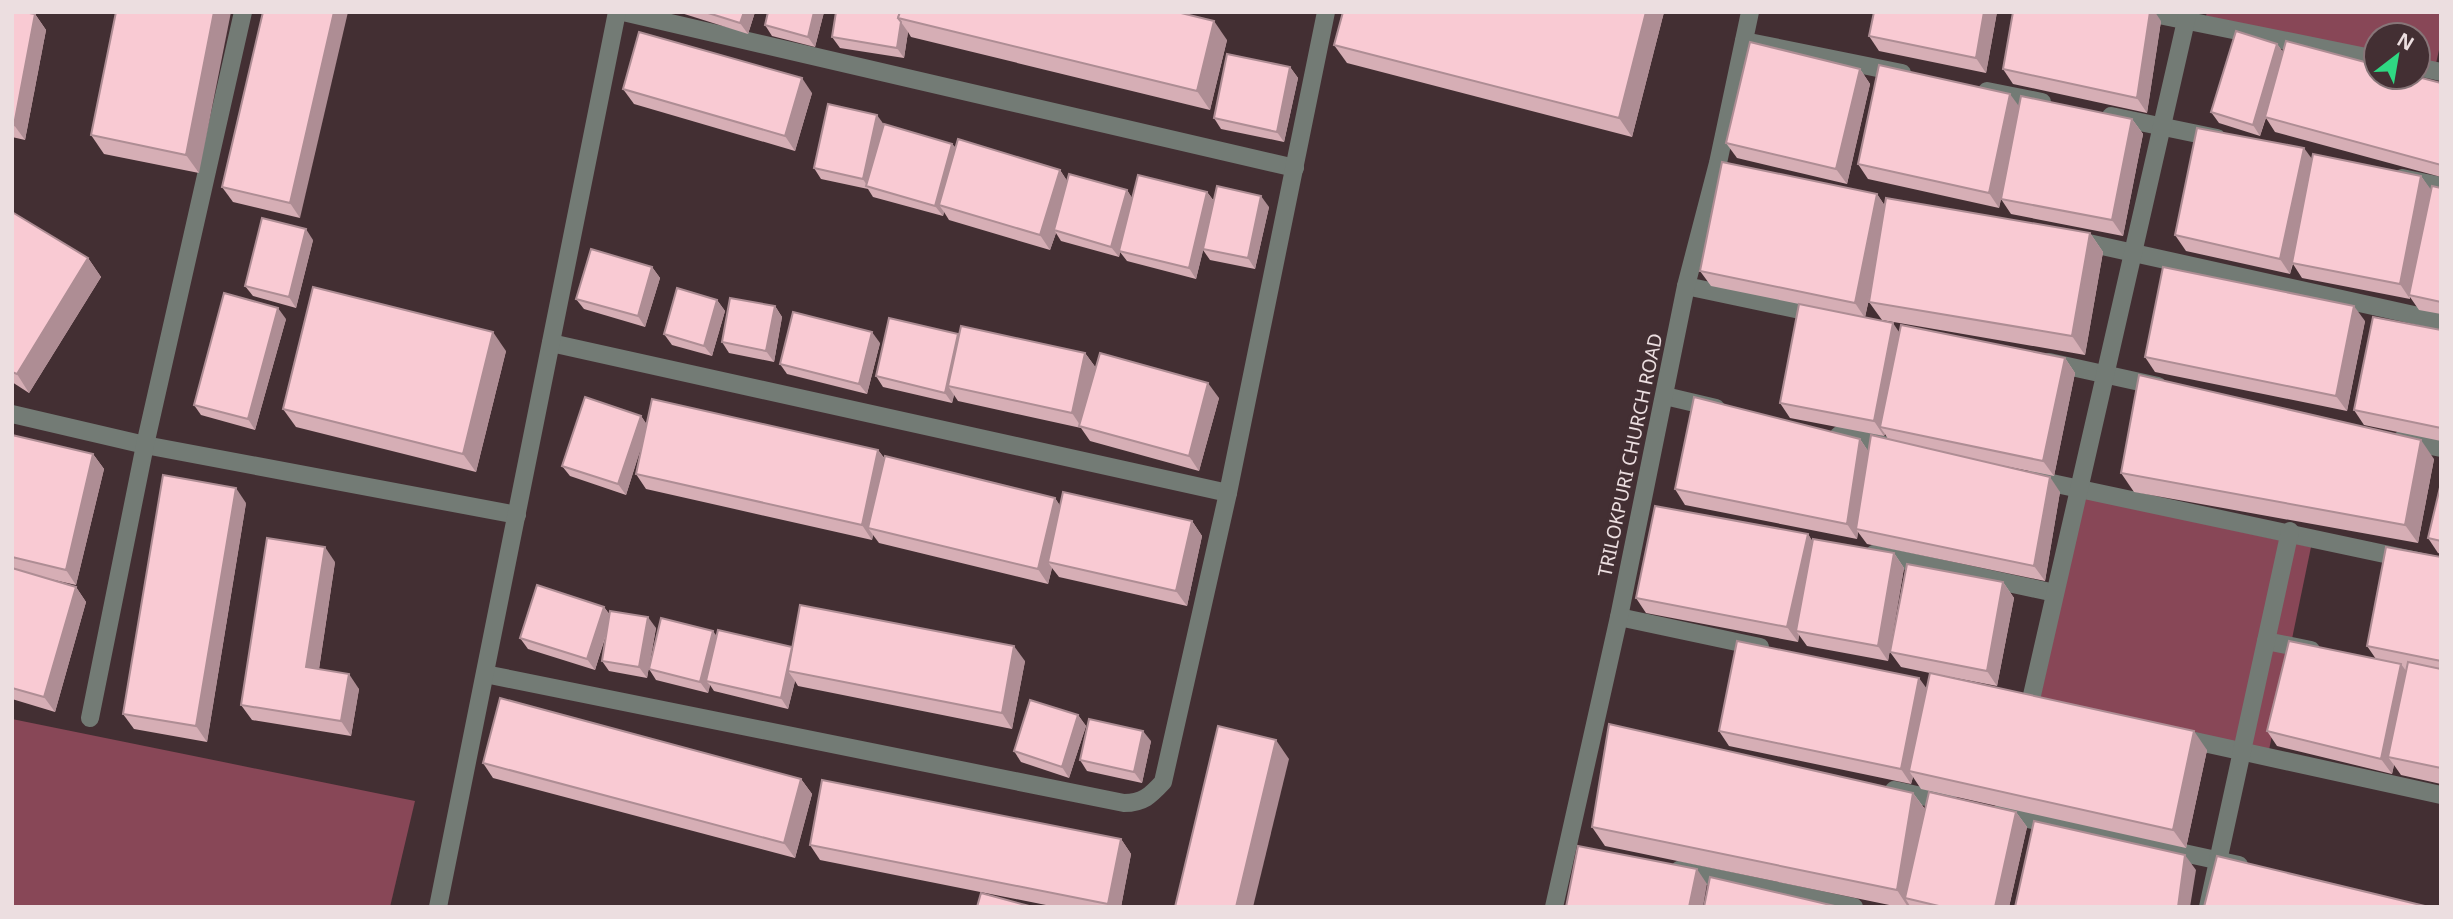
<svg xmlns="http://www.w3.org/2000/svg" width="2453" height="919" viewBox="0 0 2453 919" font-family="'Noto Sans',sans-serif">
  <rect width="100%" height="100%" fill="#432f33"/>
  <g fill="#884757">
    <polygon points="2207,12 2441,12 2441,41 2435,68 2418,64 2418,35 2376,35 2376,54 2206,16"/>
    <polygon points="2085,498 2311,547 2269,750 2040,698"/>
    <polygon points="12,719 415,801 390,907 12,907"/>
  </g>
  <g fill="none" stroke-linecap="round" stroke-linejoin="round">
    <g stroke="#737b75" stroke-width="18">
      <polyline points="623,12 1295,168"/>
      <polyline points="2144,12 2376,59"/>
      <polyline points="1744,41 1902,73"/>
      <polyline points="2418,67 2441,72"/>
      <polyline points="1987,91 2042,102"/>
      <polyline points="2111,116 2217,138"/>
      <polyline points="2402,178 2441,186"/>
      <polyline points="2075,240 2441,321"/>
      <polyline points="1686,286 1819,314"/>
      <polyline points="551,343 1228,493"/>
      <polyline points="2049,362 2158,386"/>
      <polyline points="1665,396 1716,408"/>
      <polyline points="12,414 145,445 517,515"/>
      <polyline points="1839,435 1893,447"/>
      <polyline points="2401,440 2441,448"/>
      <polyline points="2033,479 2441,566"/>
      <polyline points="1874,554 2055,593"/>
      <polyline points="1619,617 1760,647"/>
      <polyline points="2266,641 2311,650"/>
      <path d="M485,674L1124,803C1143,803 1150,796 1163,782L1228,493L1326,12"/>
      <polyline points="2030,704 2188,12"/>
      <polyline points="90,718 145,445 243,12"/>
      <polyline points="2181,738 2441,795"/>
      <polyline points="1894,790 1949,802"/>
      <polyline points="2000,813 2239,865"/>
      <polyline points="1679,870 1854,907"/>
      <polyline points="438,907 617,12"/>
      <polyline points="1554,907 1619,617 1686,286 1718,163 1750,12"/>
      <polyline points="2208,907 2290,531"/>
    </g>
  </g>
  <g fill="#d6aeb5">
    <polygon points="12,12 35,14 46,30 25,140 12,137"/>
    <polygon points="116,12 199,173 104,154 91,135"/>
    <polygon points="263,12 300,218 233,202 222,187"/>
    <polygon points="678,12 755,12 748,34"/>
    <polygon points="824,12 815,47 772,36 765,25"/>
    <polygon points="836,12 1227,40 1210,110 911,37 908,32 904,58 840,48 832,37"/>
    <polygon points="1343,12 1664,12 1632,137 1347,63 1334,45"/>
    <polygon points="1874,12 1997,12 1986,73 1879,51 1869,36"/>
    <polygon points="2161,21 2147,113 2013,84 2003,69"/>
    <polygon points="2277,44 2283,52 2441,83 2441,177 2275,132 2266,118 2260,136 2219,123 2211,112"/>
    <polygon points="1290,67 1298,78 1284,142 1221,129 1214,118"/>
    <polygon points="1860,69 1870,84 1847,184 1737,158 1726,143"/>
    <polygon points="623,89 812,93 795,151 634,104"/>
    <polygon points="2019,106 2132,119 2143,134 2123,236 2011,214 2001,199 1999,208 1868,179 1858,164"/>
    <polygon points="884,125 952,144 956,148 1060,170 1067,181 1127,190 1132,198 1207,192 1214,201 1269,207 1255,269 1210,260 1203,250 1196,279 1127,261 1120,252 1119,257 1061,241 1056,233 1050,250 949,220 944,212 943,216 873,197 868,189 821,179 814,168"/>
    <polygon points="2312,159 2421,176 2431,191 2441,188 2441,314 2419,310 2410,297 2410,299 2302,278 2293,264 2290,274 2186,251 2175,235"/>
    <polygon points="1877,194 1885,206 2090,233 2103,252 2085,355 1882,320 1869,302 1871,290 1865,317 1899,332 2065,358 2075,373 2054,476 1985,462 2060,492 2045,581 1867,544 1858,532 1857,539 1685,505 1675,489 1860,439 1868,451 1888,439 1885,434 1884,436 1790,418 1780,403 1824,309 1711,286 1700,271"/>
    <polygon points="12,212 88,258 101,277 29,393 12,382"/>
    <polygon points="313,240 296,308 253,296 245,286"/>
    <polygon points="652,267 660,278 645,327 584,309 576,299"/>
    <polygon points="717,300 725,311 712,356 672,345 664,334"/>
    <polygon points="775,306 782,317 774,362 729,353 722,342"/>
    <polygon points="286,319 255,430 201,415 194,405"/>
    <polygon points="2365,321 2347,411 2155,372 2145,357"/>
    <polygon points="2441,330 2441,441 2364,425 2354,410"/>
    <polygon points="959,336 1085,353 1096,368 1219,398 1199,471 1090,441 1081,428 958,401 954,395 952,403 883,387 876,376"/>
    <polygon points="880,343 867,394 787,374 780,364"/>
    <polygon points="506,351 476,472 296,427 283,409"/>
    <polygon points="641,416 647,425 878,450 885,459 1055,498 1060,506 1192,521 1202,536 1187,606 1059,577 1052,568 1048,584 879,543 873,535 872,540 646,489 636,474 642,444 626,495 570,476 562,466"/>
    <polygon points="12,435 93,454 104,469 76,585 41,577 76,587 86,602 55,712 12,699"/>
    <polygon points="2434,459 2418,543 2134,492 2121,473"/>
    <polygon points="2441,483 2441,554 2438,553 2428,538"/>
    <polygon points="246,503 207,742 134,729 123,714"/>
    <polygon points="1808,534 1812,541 1894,553 1904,568 1888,661 1807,646 1799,635 1798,642 1646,613 1636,598"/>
    <polygon points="2441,557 2441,784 2401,775 2394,765 2392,774 2277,746 2267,731 2376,659 2367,646"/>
    <polygon points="335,562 319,669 359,689 351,736 252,720 241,705"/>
    <polygon points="2003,582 2014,598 1997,686 1940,675 2207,750 2186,848 1921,789 1913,777 1911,784 1729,746 1719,731 1927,689 1930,673 1901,667 1890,652"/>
    <polygon points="604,607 610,615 656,628 647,678 609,671 602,661 607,632 595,670 528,649 520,638"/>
    <polygon points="717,636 792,647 1025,661 1012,729 798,686 795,681 788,709 714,691 710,685 708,693 656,680 649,669"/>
    <polygon points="1078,715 1086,726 1069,778 1021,762 1014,751"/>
    <polygon points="1151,741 1142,783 1087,771 1080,760"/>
    <polygon points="483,763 801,779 812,794 795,858 493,778"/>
    <polygon points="1913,793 1925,809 2016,812 2027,827 2009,907 1911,907 1910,906 1910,907 1899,907 1605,846 1592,827"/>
    <polygon points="1121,839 1131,854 1121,907 1056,907 820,860 810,845"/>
  </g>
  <g fill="#ae8d94">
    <polygon points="214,12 231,12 199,173 186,155"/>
    <polygon points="334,12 348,12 300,218 290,203"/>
    <polygon points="744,12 755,12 748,34 740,23"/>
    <polygon points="814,12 824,12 815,47 808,37"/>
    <polygon points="1646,12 1664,12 1632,137 1619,118"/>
    <polygon points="1984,12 1997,12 1986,73 1976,58"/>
    <polygon points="2150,12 2155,12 2161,21 2147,113 2137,98"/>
    <polygon points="35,14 46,30 25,140 14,125"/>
    <polygon points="1214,21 1227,40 1210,110 1197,91"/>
    <polygon points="901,22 908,32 904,58 897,48"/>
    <polygon points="2277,44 2285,55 2260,136 2253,125"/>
    <polygon points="1290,67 1298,78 1284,142 1277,132"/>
    <polygon points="1860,69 1870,84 1847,184 1836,169"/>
    <polygon points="802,78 812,93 795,151 785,136"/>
    <polygon points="2010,94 2021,109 1999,208 1989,193"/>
    <polygon points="877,115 885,126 868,187 863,179"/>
    <polygon points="2132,119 2143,134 2123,236 2112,220"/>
    <polygon points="952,144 960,154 939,205 944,212 943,216 935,206"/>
    <polygon points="2304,148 2315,163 2290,274 2280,259"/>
    <polygon points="1060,170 1070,185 1054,230 1056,233 1050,250 1040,235"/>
    <polygon points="2421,176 2432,191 2409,295 2410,299 2400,284"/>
    <polygon points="1127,190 1134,201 1119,251 1120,252 1119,257 1111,247"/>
    <polygon points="1207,192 1215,203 1196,279 1189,268"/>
    <polygon points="1877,194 1887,209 1865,318 1855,303"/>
    <polygon points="1261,196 1269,207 1255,269 1248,258"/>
    <polygon points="306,229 313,240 296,308 289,297"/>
    <polygon points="2090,233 2103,252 2085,355 2072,336"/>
    <polygon points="88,258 101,277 29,393 17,374"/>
    <polygon points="652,267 660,278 645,327 638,316"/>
    <polygon points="717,300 725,311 712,356 704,346"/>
    <polygon points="775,306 782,317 774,362 766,351"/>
    <polygon points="2354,306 2365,321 2347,411 2336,396"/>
    <polygon points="278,308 286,319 255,430 248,419"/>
    <polygon points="1893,323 1903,338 1880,427 1885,434 1884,436 1874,421"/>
    <polygon points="493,332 506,351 476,472 463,454"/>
    <polygon points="872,332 880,343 867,394 859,384"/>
    <polygon points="958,334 965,345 948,386 954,395 952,403 945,393"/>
    <polygon points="1085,353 1096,368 1082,428 1072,413"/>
    <polygon points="2065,358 2075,373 2054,476 2043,461"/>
    <polygon points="1208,383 1219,398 1199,471 1189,456"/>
    <polygon points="641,416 648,426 626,495 618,484"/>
    <polygon points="1860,439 1870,454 1856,529 1858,532 1857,539 1847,524"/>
    <polygon points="2421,440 2434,459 2418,543 2405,525"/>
    <polygon points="878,450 889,465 868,528 873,535 872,540 862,525"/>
    <polygon points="93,454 104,469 76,585 66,570"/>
    <polygon points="2050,477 2060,492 2045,581 2034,566"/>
    <polygon points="236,488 246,503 207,742 196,726"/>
    <polygon points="1055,498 1065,513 1048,562 1052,568 1048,584 1038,569"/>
    <polygon points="1192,521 1202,536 1187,606 1176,591"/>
    <polygon points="1808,534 1818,550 1796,631 1799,635 1798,642 1787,627"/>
    <polygon points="325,547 335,562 317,682 306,667"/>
    <polygon points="1894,553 1904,568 1888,661 1878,646"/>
    <polygon points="2003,582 2014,598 1997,686 1987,671"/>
    <polygon points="76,587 86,602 55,712 44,697"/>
    <polygon points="604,607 611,617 595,670 587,659"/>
    <polygon points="648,617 656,628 647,678 639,667"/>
    <polygon points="713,631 721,642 706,681 710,685 708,693 700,682"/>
    <polygon points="1014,646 1025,661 1012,729 1002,713"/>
    <polygon points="792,647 788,671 795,681 788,709 781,698"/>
    <polygon points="2401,664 2412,679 2388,757 2394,765 2392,774 2381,759"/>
    <polygon points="349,674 359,689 351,736 341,721"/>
    <polygon points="1919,678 1930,693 1909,771 1913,777 1911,784 1901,769"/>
    <polygon points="1078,715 1086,726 1069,778 1062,767"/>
    <polygon points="1143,731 1151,741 1142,783 1134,772"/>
    <polygon points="2194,731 2207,750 2186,848 2173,830"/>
    <polygon points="1276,740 1289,759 1253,907 1236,907"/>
    <polygon points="801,779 812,794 795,858 784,843"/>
    <polygon points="1913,793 1926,811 1905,898 1910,906 1908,907 1897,890"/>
    <polygon points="2016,812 2027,827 2009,907 1995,907"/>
    <polygon points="1121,839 1131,854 1121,907 1110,907 1108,904"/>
    <polygon points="2185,855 2196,870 2190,907 2178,907"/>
    <polygon points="1697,869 1707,884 1703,907 1689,907"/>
  </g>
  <g fill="#f9cad3" stroke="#ae8d94" stroke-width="2">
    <polygon points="12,12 24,12 35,14 14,125 12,124"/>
    <polygon points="116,12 214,12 186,155 91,135"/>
    <polygon points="263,12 334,12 290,203 222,187"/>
    <polygon points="705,12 744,12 740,23"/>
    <polygon points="768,12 814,12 808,37 765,25"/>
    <polygon points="836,12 900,12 898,18 901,22 897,48 832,37"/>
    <polygon points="900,12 1177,12 1214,21 1197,91 898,18"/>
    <polygon points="1343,12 1646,12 1619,118 1334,45"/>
    <polygon points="1874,12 1984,12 1976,58 1869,36"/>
    <polygon points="2013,12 2150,12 2137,98 2003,69"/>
    <polygon points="2236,31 2277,44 2253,125 2211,112"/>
    <polygon points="639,32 802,78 785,136 623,89"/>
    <polygon points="2286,41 2376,65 2376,77 2418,77 2441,83 2441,165 2265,117"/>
    <polygon points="1750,42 1860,69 1836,169 1726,143"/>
    <polygon points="1227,54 1290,67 1277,132 1214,118"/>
    <polygon points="1879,65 2010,94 1989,193 1858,164"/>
    <polygon points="2021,96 2132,119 2112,220 2001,199"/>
    <polygon points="828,104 877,115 863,179 814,168"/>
    <polygon points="884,124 952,144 935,206 866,186"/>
    <polygon points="2197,128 2304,148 2280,259 2175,235"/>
    <polygon points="958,139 1060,170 1040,235 939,205"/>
    <polygon points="2313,154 2421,176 2400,284 2292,263"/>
    <polygon points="1722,162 1877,194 1855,303 1700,271"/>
    <polygon points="1069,174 1127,190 1111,247 1054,230"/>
    <polygon points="1138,175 1207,192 1189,268 1119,251"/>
    <polygon points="1217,186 1261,196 1248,258 1203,249"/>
    <polygon points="2432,186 2441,188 2441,302 2409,295"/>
    <polygon points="1886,198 2090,233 2072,336 1869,302"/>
    <polygon points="12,212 88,258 17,374 12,372"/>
    <polygon points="262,218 306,229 289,297 245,286"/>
    <polygon points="591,249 652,267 638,316 576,299"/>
    <polygon points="2163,267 2354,306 2336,396 2145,357"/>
    <polygon points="313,287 493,332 463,454 283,409"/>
    <polygon points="677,288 717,300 704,346 664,334"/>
    <polygon points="224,293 278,308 248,419 194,405"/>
    <polygon points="730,298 775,306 766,351 722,342"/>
    <polygon points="1799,304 1893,323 1874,421 1780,403"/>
    <polygon points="793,312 872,332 859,384 780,364"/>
    <polygon points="2373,317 2441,330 2441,428 2354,410"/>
    <polygon points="889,318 958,334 945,393 876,376"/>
    <polygon points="1901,325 2065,358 2043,461 1880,427"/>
    <polygon points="961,326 1085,353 1072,413 948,386"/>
    <polygon points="1100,353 1208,383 1189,456 1079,426"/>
    <polygon points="2139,375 2421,440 2405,525 2121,473"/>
    <polygon points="585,397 641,416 618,484 562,466"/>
    <polygon points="1694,397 1860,439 1847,524 1675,489"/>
    <polygon points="652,399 878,450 862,525 636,474"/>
    <polygon points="12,435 93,454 66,570 12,557"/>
    <polygon points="1871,435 2050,477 2034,566 1856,529"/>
    <polygon points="885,456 1055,498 1038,569 868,528"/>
    <polygon points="163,475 236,488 196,726 123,714"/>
    <polygon points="2441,483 2441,541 2428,538"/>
    <polygon points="1063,492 1192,521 1176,591 1048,562"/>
    <polygon points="1655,506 1808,534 1787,627 1636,598"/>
    <polygon points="267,538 325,547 306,667 349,674 341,721 241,705"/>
    <polygon points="1813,539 1894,553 1878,646 1796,631"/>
    <polygon points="2386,547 2441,557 2441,661 2367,646"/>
    <polygon points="1907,564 2003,582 1987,671 1890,652"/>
    <polygon points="12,568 76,587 44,697 12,688"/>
    <polygon points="537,585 604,607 587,659 520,638"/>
    <polygon points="800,605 1014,646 1002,713 788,671"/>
    <polygon points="610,611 648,617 639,667 602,661"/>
    <polygon points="661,618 713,631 700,682 649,669"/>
    <polygon points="718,630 792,647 781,698 706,681"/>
    <polygon points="1737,641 1919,678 1901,769 1719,731"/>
    <polygon points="2289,641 2401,664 2381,759 2267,731"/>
    <polygon points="2408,662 2441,669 2441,768 2388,757"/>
    <polygon points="1930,673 2194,731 2173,830 1909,771"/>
    <polygon points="500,698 801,779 784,843 483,763"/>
    <polygon points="1030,700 1078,715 1062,767 1014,751"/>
    <polygon points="1089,719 1143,731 1134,772 1080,760"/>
    <polygon points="1609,724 1913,793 1897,890 1592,827"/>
    <polygon points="1218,726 1276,740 1236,907 1175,907"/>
    <polygon points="822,780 1121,839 1108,904 810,845"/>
    <polygon points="1929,792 2016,812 1995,907 1943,907 1905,898"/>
    <polygon points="2034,821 2185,855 2178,907 2015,907"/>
    <polygon points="1578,846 1697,869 1689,907 1566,907"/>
    <polygon points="2217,856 2429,907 2204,907"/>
    <polygon points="1710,877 1839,907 1704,907"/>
    <polygon points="981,893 1033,907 977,907"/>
  </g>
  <g text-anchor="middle" stroke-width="7" stroke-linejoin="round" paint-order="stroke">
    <g font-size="19" fill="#ecdee0" stroke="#432f33">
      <text transform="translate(1630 455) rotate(-78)" y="7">TRILOKPURI CHURCH ROAD</text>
    </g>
  </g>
  <rect width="2453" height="919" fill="none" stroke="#ecdee0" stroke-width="28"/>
  <g transform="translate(2397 56) rotate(31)"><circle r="33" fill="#432f33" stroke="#877578" stroke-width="2"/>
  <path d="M0-5L12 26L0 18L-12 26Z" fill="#2fd883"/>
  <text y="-10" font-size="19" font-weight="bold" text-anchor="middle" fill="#ecdee0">N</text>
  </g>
</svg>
